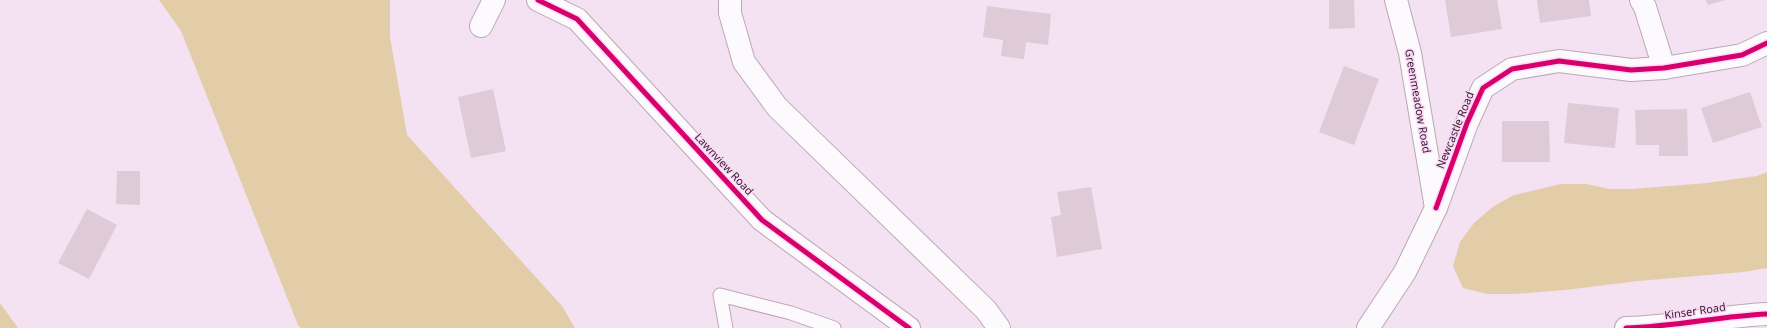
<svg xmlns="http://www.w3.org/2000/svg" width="1767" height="328" viewBox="0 0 1767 328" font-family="'Noto Sans',sans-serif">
  <rect width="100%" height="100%" fill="#f4e1f1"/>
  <g fill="#e3cca8">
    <polygon points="159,0 390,0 390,37 407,135 562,306 575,328 301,328 298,325 181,31"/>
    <polygon points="1767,172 1767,268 1743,272 1638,281 1565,290 1513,294 1487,294 1463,288 1453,266 1460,242 1474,223 1494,206 1514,195 1561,184 1586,184 1610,189 1633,189 1707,183 1757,176"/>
    <polygon points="0,303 18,328 0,328"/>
  </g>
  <g fill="#dfcad7">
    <polygon points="1329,0 1354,0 1355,28 1329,29"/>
    <polygon points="1445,0 1497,0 1502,29 1451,37"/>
    <polygon points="1537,0 1589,0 1591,16 1540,23"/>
    <polygon points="1706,0 1725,0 1708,5"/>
    <polygon points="987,6 1051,14 1048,45 1026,42 1024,59 1001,56 1003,40 983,37"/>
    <polygon points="1344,66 1379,79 1354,145 1319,132"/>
    <polygon points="493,89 506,151 471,158 458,97"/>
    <polygon points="1750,92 1762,127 1713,143 1701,108"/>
    <polygon points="1568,103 1619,108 1615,148 1564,143"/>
    <polygon points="1687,109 1688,156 1659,156 1659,145 1636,145 1635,110"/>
    <polygon points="1502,121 1549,121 1550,162 1502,162"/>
    <polygon points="117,171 140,171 140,205 116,204"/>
    <polygon points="1091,187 1102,249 1057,257 1051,217 1061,215 1057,192"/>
    <polygon points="87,209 117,225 89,279 58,263"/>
  </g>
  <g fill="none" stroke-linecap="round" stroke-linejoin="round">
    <defs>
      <polyline id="service" points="726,328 720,295 791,313 834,328"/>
      <g id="minor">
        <polyline points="538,0 577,19 762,220 909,328"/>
        <polyline points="730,0 730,13 744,62 777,107 986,310 999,328"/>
        <polyline points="1641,0 1645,7 1664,68"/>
        <polyline points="481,26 494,0"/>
        <polyline points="1436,208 1467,123 1483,88 1512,69 1559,61 1631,70 1664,68 1742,55 1767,43"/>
        <polyline points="1368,328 1405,272 1436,208 1410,53 1396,0"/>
        <path d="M1626,328C1674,327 1720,316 1767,314"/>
      </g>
    </defs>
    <use href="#service" stroke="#baa8b8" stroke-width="15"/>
    <use href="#minor" stroke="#baa8b8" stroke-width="24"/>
    <use href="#service" stroke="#fdfafd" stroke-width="13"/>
    <use href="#minor" stroke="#fdfafd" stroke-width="22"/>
    <defs>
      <g id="cycleway">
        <polyline points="538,0 577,19 762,220 909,328"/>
        <polyline points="1436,208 1467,123 1483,88 1512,69 1559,61 1631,70 1664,68 1742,55 1767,43"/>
        <path d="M1626,328C1674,327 1720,316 1767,314"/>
      </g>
    </defs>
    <use href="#cycleway" stroke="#fcd9f6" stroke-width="8"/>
    <use href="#cycleway" stroke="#d6006c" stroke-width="5"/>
  </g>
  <g text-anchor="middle" stroke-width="3" stroke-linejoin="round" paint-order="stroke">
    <g font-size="11" fill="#372235" stroke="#fcd9f6">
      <text transform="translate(1418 101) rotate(80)" y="4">Greenmeadow Road</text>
      <text transform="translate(1455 130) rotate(-68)" y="4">Newcastle Road</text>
      <text transform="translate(724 164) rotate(47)" y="4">Lawnview Road</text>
      <text transform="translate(1695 311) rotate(-8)" y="4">Kinser Road</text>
    </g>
  </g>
</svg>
